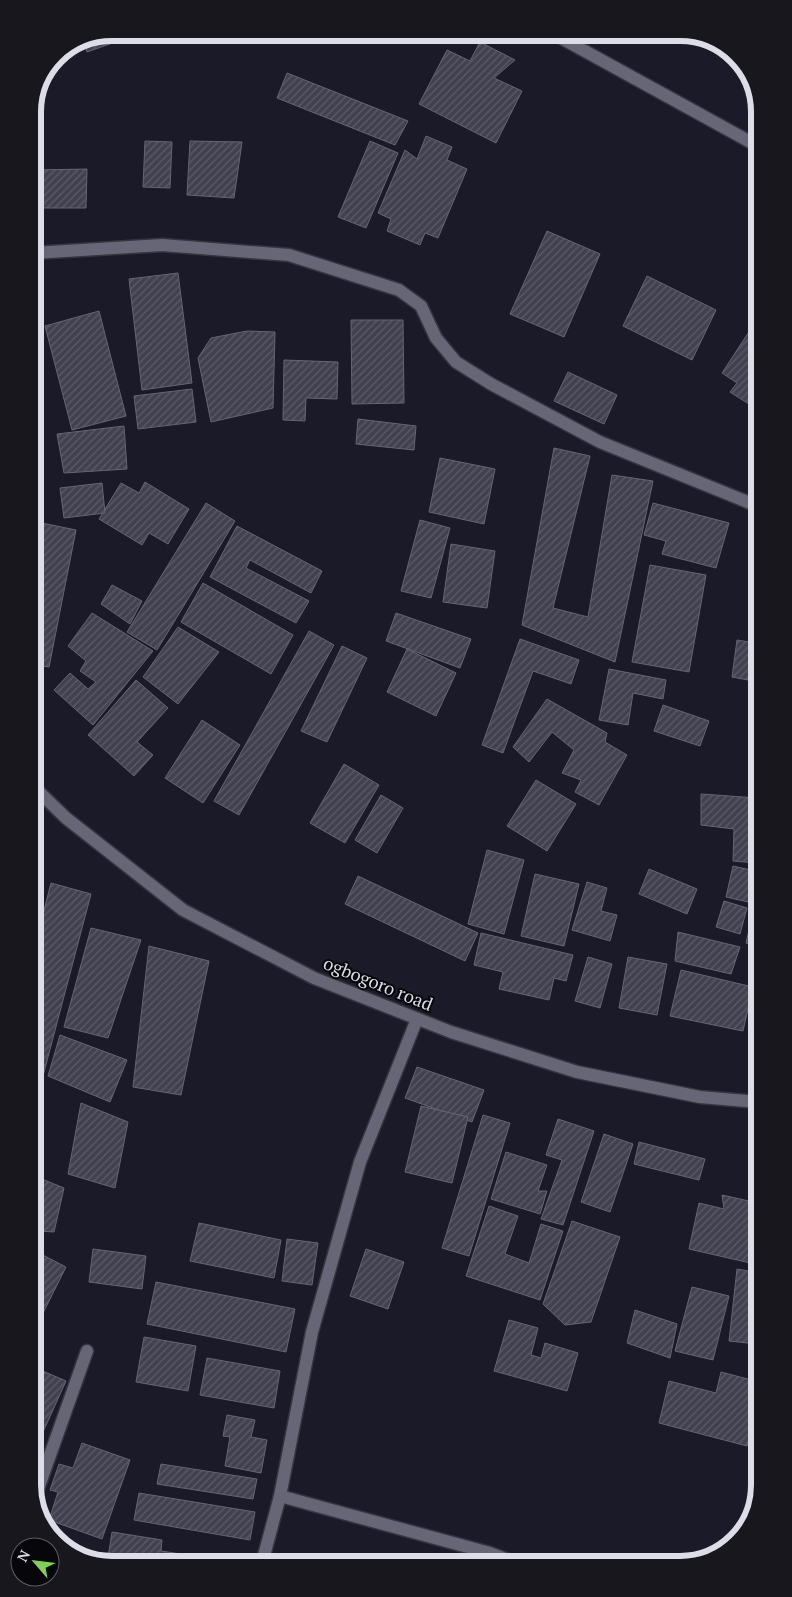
<svg xmlns="http://www.w3.org/2000/svg" width="792" height="1597" viewBox="0 0 792 1597" font-family="'PT Serif',serif">
  <defs>
    <pattern id="building-hatch" width="6" height="6" patternUnits="userSpaceOnUse" patternTransform="scale(1.25)"><rect width="6" height="6" fill="#414150"/><path d="M-1 1l2-2M0 6l6-6M5 7l2-2" fill="none" stroke="#5c5c69"/></pattern>
  </defs>
  <rect width="100%" height="100%" fill="#1b1a28"/>
  <g fill="url(#building-hatch)" stroke="#656576">
    <polygon points="112,32 141,33 87,52 84,44"/>
    <polygon points="480,42 515,60 494,78 522,91 496,143 419,104 447,50 470,61"/>
    <polygon points="287,73 408,121 395,145 277,98"/>
    <polygon points="426,136 452,147 447,160 467,169 438,238 425,233 420,245 387,231 391,219 378,213 405,150 417,159"/>
    <polygon points="145,141 172,142 170,188 143,187"/>
    <polygon points="190,141 242,142 234,198 187,195"/>
    <polygon points="370,141 398,153 366,228 338,217"/>
    <polygon points="87,169 86,208 33,208 33,170"/>
    <polygon points="547,231 600,254 564,337 510,314"/>
    <polygon points="178,273 192,383 142,390 129,279"/>
    <polygon points="647,276 716,310 692,360 623,326"/>
    <polygon points="99,311 126,416 72,430 45,326"/>
    <polygon points="351,320 403,320 404,403 352,404"/>
    <polygon points="754,324 755,325 755,408 730,392 737,383 722,373"/>
    <polygon points="247,331 275,332 273,408 211,422 198,358 211,338"/>
    <polygon points="284,360 338,362 337,399 306,398 305,421 283,420"/>
    <polygon points="568,372 617,395 604,424 554,401"/>
    <polygon points="192,389 196,422 138,429 134,396"/>
    <polygon points="358,419 416,426 414,450 356,444"/>
    <polygon points="124,426 127,469 64,473 57,434"/>
    <polygon points="554,448 590,456 553,608 588,617 612,475 653,481 615,662 522,625"/>
    <polygon points="440,458 495,469 484,524 429,512"/>
    <polygon points="145,482 189,509 168,544 149,533 142,545 99,519 121,483 139,493"/>
    <polygon points="102,483 105,513 64,518 60,488"/>
    <polygon points="206,503 235,521 157,650 127,632"/>
    <polygon points="653,503 729,523 716,568 662,554 666,541 644,535"/>
    <polygon points="420,520 450,528 431,598 401,591"/>
    <polygon points="37,522 76,530 49,667 35,665 34,533"/>
    <polygon points="237,526 322,571 311,593 250,560 246,568 309,601 296,623 210,577"/>
    <polygon points="451,544 495,551 487,608 443,602"/>
    <polygon points="650,565 706,575 689,672 632,662"/>
    <polygon points="203,583 293,635 271,674 181,622"/>
    <polygon points="112,585 142,601 130,624 101,604"/>
    <polygon points="754,609 756,609 756,668 750,667 748,680 732,677 737,640 749,642"/>
    <polygon points="92,613 153,651 93,725 54,690 70,673 88,689 96,682 80,671 86,661 68,646"/>
    <polygon points="396,613 471,639 460,668 386,641"/>
    <polygon points="178,627 219,652 178,704 143,677"/>
    <polygon points="309,631 334,645 239,815 214,801"/>
    <polygon points="520,639 579,660 571,684 533,671 503,753 482,745"/>
    <polygon points="342,646 367,658 327,742 301,731"/>
    <polygon points="407,649 456,673 436,716 387,692"/>
    <polygon points="609,669 666,680 663,699 633,693 628,725 599,720"/>
    <polygon points="136,680 168,708 137,742 153,755 134,776 88,735"/>
    <polygon points="756,691 756,706 752,705"/>
    <polygon points="547,699 607,733 605,742 627,755 599,805 575,792 581,780 562,773 574,750 552,732 529,762 513,747"/>
    <polygon points="663,705 709,721 700,746 654,731"/>
    <polygon points="202,720 240,745 203,803 165,778"/>
    <polygon points="344,764 379,785 345,843 310,823"/>
    <polygon points="536,780 576,804 547,851 507,826"/>
    <polygon points="701,794 757,798 756,863 733,861 734,829 701,825"/>
    <polygon points="381,795 403,808 377,853 355,840"/>
    <polygon points="487,850 524,860 504,934 468,924"/>
    <polygon points="733,866 755,871 748,902 726,897"/>
    <polygon points="649,869 697,889 687,914 639,894"/>
    <polygon points="535,874 579,884 564,946 521,936"/>
    <polygon points="358,876 478,933 465,961 345,904"/>
    <polygon points="587,882 607,888 601,911 617,915 610,941 572,930"/>
    <polygon points="51,883 91,894 43,1076 37,1074 36,942"/>
    <polygon points="757,896 757,946 746,943"/>
    <polygon points="724,901 747,908 740,934 716,927"/>
    <polygon points="91,928 141,940 108,1038 64,1027"/>
    <polygon points="678,932 740,947 731,974 675,961"/>
    <polygon points="481,933 573,955 566,981 554,978 549,1000 499,989 503,972 474,965"/>
    <polygon points="149,946 209,961 181,1095 133,1087"/>
    <polygon points="588,957 612,964 600,1008 575,1001"/>
    <polygon points="628,957 667,964 657,1015 619,1008"/>
    <polygon points="681,970 753,987 743,1031 670,1016"/>
    <polygon points="60,1035 127,1060 110,1102 48,1076"/>
    <polygon points="417,1067 484,1090 472,1122 405,1098"/>
    <polygon points="81,1103 128,1122 115,1188 68,1174"/>
    <polygon points="421,1106 468,1117 452,1183 405,1172"/>
    <polygon points="483,1115 510,1123 469,1256 442,1248"/>
    <polygon points="558,1119 594,1131 563,1225 541,1219 562,1160 546,1155"/>
    <polygon points="604,1134 633,1144 610,1212 581,1202"/>
    <polygon points="639,1142 705,1159 699,1180 634,1164"/>
    <polygon points="506,1152 547,1165 538,1191 547,1191 540,1214 491,1199"/>
    <polygon points="37,1177 64,1188 54,1232 37,1231"/>
    <polygon points="722,1195 758,1203 759,1265 689,1249 699,1203 724,1209"/>
    <polygon points="489,1206 518,1216 505,1254 529,1263 541,1224 563,1231 540,1300 466,1276"/>
    <polygon points="572,1221 620,1237 591,1322 565,1325 543,1304"/>
    <polygon points="199,1223 281,1240 274,1278 190,1261"/>
    <polygon points="287,1239 318,1243 312,1285 282,1281"/>
    <polygon points="93,1249 146,1256 142,1289 89,1282"/>
    <polygon points="366,1249 404,1262 388,1309 350,1296"/>
    <polygon points="37,1252 66,1267 38,1323"/>
    <polygon points="737,1269 759,1273 759,1331 757,1344 729,1341"/>
    <polygon points="156,1282 295,1309 286,1352 147,1324"/>
    <polygon points="692,1287 729,1296 713,1360 675,1351"/>
    <polygon points="635,1310 677,1324 670,1358 627,1343"/>
    <polygon points="509,1320 538,1328 531,1355 541,1358 545,1343 578,1353 567,1391 494,1371"/>
    <polygon points="144,1337 196,1346 188,1391 136,1382"/>
    <polygon points="207,1358 280,1371 274,1408 200,1395"/>
    <polygon points="38,1369 66,1381 38,1443"/>
    <polygon points="721,1372 759,1382 759,1400 747,1446 659,1423 669,1381 716,1393"/>
    <polygon points="227,1415 255,1420 251,1437 267,1440 261,1473 225,1466 230,1437 223,1436"/>
    <polygon points="82,1443 130,1460 102,1539 49,1520 58,1492 50,1490 59,1464 73,1468"/>
    <polygon points="757,1460 759,1460 758,1488 755,1488"/>
    <polygon points="161,1464 257,1479 253,1499 157,1484"/>
    <polygon points="139,1493 255,1512 250,1540 134,1520"/>
    <polygon points="112,1532 162,1540 161,1551 228,1561 227,1563 107,1564"/>
  </g>
  <g fill="none" stroke-linecap="round" stroke-linejoin="round">
    <defs>
      <polyline id="service" points="280,1496 490,1553 508,1560"/>
      <g id="minor">
        <polyline points="552,33 754,144"/>
        <polyline points="33,253 162,245 289,255 399,290 421,306 436,338 456,362 491,384 600,442 755,505"/>
        <polyline points="38,1489 87,1351"/>
        <polyline points="262,1563 280,1496 312,1332 360,1162 417,1019"/>
      </g>
      <polyline id="tertiary" points="35,788 66,818 183,910 314,978 451,1032 577,1072 700,1097 758,1102"/>
    </defs>
    <use href="#service" stroke="#35353f" stroke-width="15"/>
    <use href="#minor" stroke="#35353f" stroke-width="15"/>
    <use href="#tertiary" stroke="#35353f" stroke-width="15"/>
    <use href="#service" stroke="#667" stroke-width="12"/>
    <use href="#minor" stroke="#667" stroke-width="12"/>
    <use href="#tertiary" stroke="#667" stroke-width="12"/>
  </g>
  <g text-anchor="middle" stroke-width="4" stroke-linejoin="round" paint-order="stroke">
    <g font-size="18" fill="#dddde7" stroke="#06060b">
      <text transform="translate(378 984) rotate(22)" y="6">ogbogoro road</text>
    </g>
  </g>
  <path d="M0 0H792V1597H0ZM112 41H680A71 71 0 0 1 751 112V1485A71 71 0 0 1 680 1556H112A71 71 0 0 1 41 1485V112A71 71 0 0 1 112 41Z" fill="#17171d" fill-rule="evenodd"/>
  <path fill="none" stroke="#dddde7" stroke-width="6" d="M112 41H680A71 71 0 0 1 751 112V1485A71 71 0 0 1 680 1556H112A71 71 0 0 1 41 1485V112A71 71 0 0 1 112 41Z"/>
  <g transform="translate(35 1562) rotate(298)"><circle r="24" fill="#06060b" stroke="#5c5c63"/>
  <path d="M0-4L9 19L0 12L-9 19Z" fill="#80d051"/>
  <text y="-8" font-size="14" font-weight="bold" text-anchor="middle" fill="#dddde7">N</text>
  </g>
</svg>
